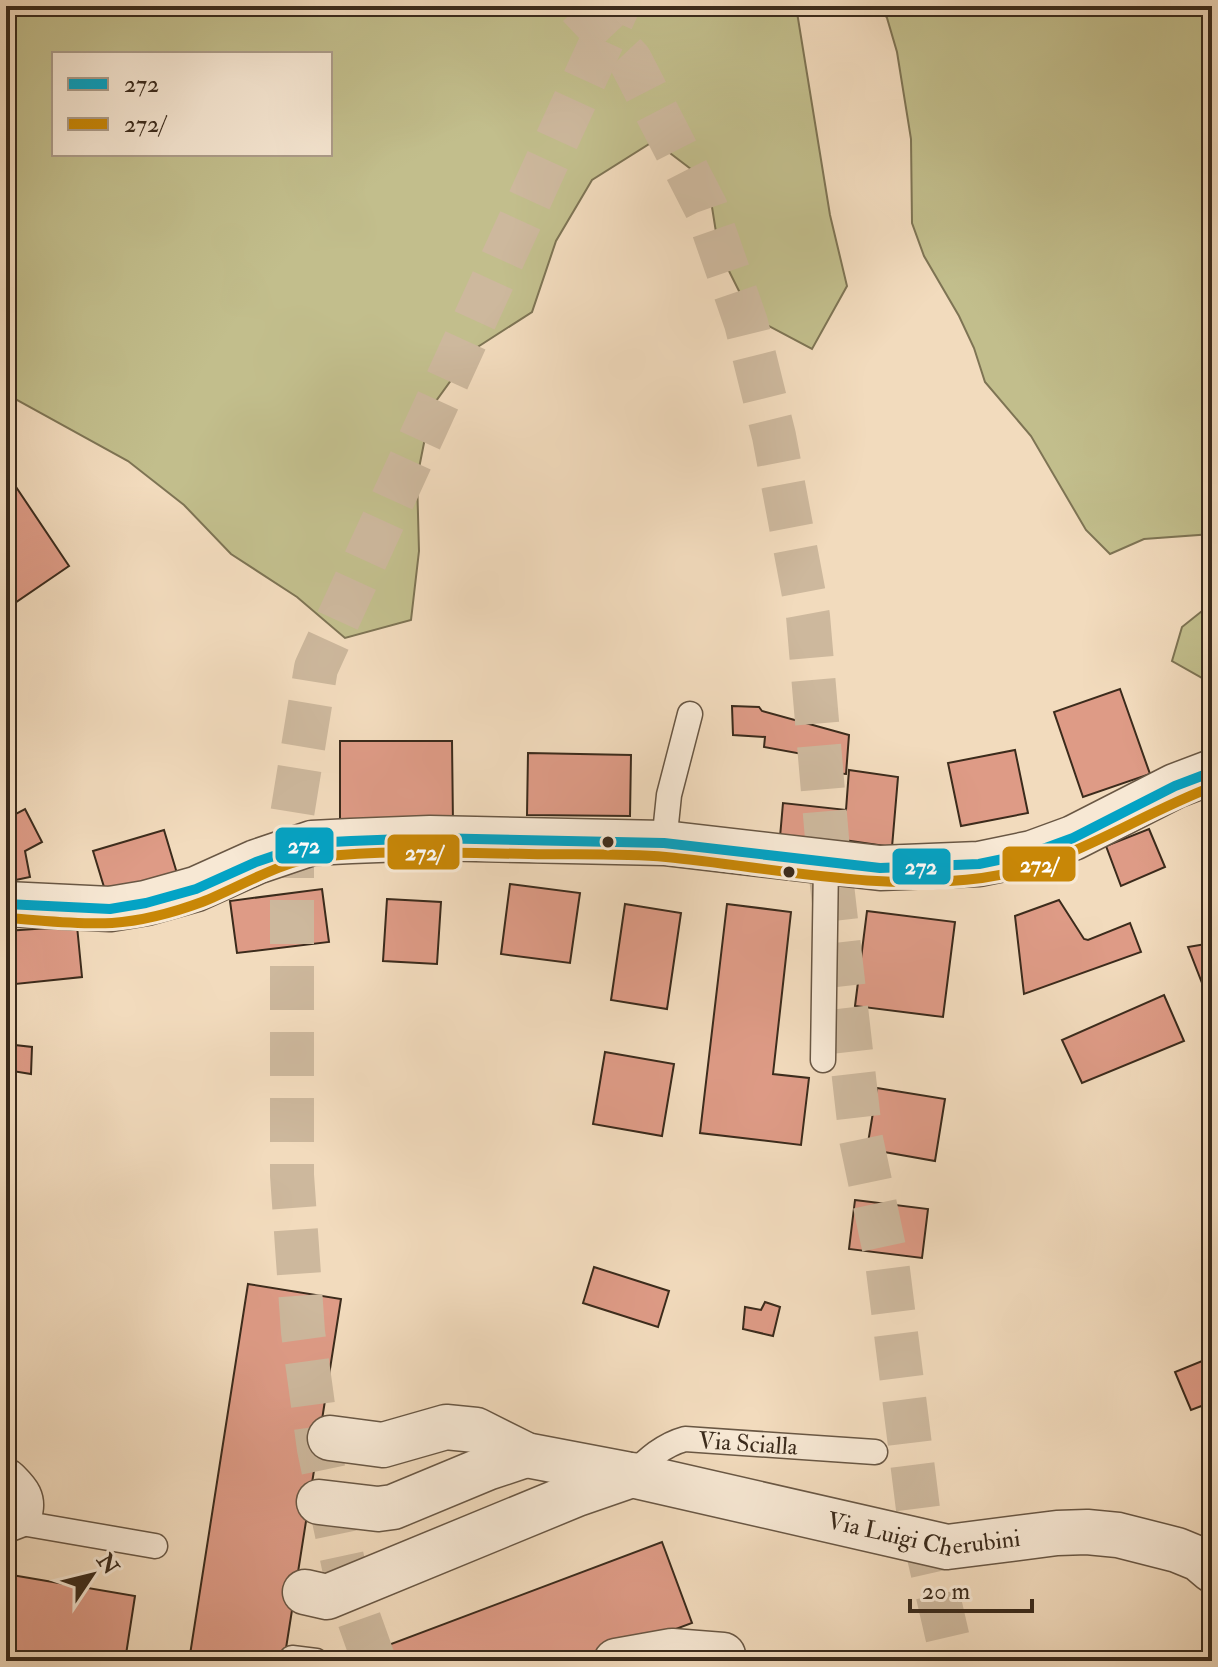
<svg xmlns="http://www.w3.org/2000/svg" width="1218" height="1667" viewBox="0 0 1218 1667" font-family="'IM FELL Double Pica',serif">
  <rect width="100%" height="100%" fill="#f2dbbd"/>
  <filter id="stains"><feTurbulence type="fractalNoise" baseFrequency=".0025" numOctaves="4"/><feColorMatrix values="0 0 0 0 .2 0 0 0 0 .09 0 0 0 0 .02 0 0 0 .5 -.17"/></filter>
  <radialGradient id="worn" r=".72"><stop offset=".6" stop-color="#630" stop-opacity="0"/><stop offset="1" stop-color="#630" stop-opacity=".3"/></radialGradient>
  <g fill="#c2be8c" stroke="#7e7454" stroke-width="2" fill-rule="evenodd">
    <path d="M6,6H796L830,215L847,286L812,349L752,317L719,251L708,182L654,141L592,180L556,241L532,312L473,350L431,408L417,478L419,551L411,620L345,638L297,597L231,554L184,505L128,461L6,394ZM54,54H330V154H54Z"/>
    <polygon points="880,6 1212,6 1212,534 1144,539 1110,554 1086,530 1031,436 985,382 974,348 959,316 924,256 912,223 911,139 897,52 887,18"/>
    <polygon points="1212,603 1212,675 1204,679 1172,661 1182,627"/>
  </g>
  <g fill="#de9b86" stroke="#3b2b1c" stroke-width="2">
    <polygon points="10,478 69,566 6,609 6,481"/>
    <polygon points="1120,689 1150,774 1083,797 1054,712"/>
    <polygon points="732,706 759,707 762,711 849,735 846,774 819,772 819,757 764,747 765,737 733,735"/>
    <polygon points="340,741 452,741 453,824 340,824"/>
    <polygon points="1015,750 1028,813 961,826 948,763"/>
    <polygon points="528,753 631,755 630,816 527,815"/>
    <polygon points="849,770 898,777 892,847 844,840 780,837 783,803 846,810"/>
    <polygon points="25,809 42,842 25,851 30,877 6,882 6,819"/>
    <polygon points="1149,829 1165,867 1121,886 1106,846"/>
    <polygon points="164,830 179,880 108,900 93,851"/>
    <polygon points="510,884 580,893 570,963 501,954"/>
    <polygon points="322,889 329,942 237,953 230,901"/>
    <polygon points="387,899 441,902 437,964 383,961"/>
    <polygon points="1059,900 1084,939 1088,940 1130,923 1141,952 1024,994 1015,916"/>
    <polygon points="625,904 681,913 667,1009 611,1000"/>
    <polygon points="727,904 791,912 773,1074 809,1078 801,1145 700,1133"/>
    <polygon points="867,911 955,922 943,1017 855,1006"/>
    <polygon points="77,926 82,977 6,985 6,931"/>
    <polygon points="1212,943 1212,979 1202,983 1188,947"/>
    <polygon points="1164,995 1184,1041 1082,1083 1062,1040"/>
    <polygon points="6,1044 32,1047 31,1074 6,1070"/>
    <polygon points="605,1052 674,1064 662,1136 593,1124"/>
    <polygon points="877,1088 945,1099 935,1161 867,1149"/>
    <polygon points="855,1200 928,1209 922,1258 849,1249"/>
    <polygon points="594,1267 669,1291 658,1327 583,1303"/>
    <polygon points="248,1284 341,1299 284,1661 189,1661"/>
    <polygon points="765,1302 780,1307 773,1336 743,1329 745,1307 761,1310"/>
    <polygon points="1212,1357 1212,1402 1191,1410 1175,1372"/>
    <polygon points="662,1542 692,1623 590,1661 388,1661 383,1647"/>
    <polygon points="6,1574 135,1596 125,1661 6,1661"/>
  </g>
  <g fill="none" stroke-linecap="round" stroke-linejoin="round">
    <g stroke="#cdb89d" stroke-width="44" stroke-dasharray="44 22" stroke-linecap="butt">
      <polyline points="579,6 630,60 706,208 746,323 774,436 808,616 828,850 861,1139 887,1262 918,1509 953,1661"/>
      <polyline points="374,1661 349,1591 319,1449 303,1332 292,1175 292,815 316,668 618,6"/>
    </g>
    <defs>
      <g id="service">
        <polyline points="664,843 669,795 690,714"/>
        <polyline points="823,1060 826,863"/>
        <path id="s1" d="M632,1475C648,1459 663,1445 685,1439L875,1452"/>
        <polyline points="10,1521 155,1546"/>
        <polyline points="292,1658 316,1661"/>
      </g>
      <g id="minor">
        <polyline points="6,904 110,909 146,903 196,889 256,862 312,843 351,841 430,838 664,843 880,868 979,864 1032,853 1073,838 1175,786 1212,772"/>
        <polyline points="330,1438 383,1445 446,1427 476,1430 526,1455 626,1474"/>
        <path d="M6,1481C17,1492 25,1499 19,1515L6,1520"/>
        <polyline points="319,1502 378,1509 393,1507 487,1468 526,1455"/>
        <path id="s2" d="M305,1592L327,1597L577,1494L632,1475L947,1547L1057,1533L1087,1532L1118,1535L1177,1550L1199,1559L1212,1570"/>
        <polyline points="616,1661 672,1651 723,1655"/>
      </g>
    </defs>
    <use href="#service" stroke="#695744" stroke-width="27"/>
    <use href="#minor" stroke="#695744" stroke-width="47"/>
    <use href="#service" stroke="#f7e8d4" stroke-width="24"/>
    <use href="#minor" stroke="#f7e8d4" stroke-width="44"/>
    <defs>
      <polyline id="bus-1" points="6,904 110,909 146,903 196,889 256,862 312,843 351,841 430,838 664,843 880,868 979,864 1032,853 1073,838 1175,786 1212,772"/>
      <path id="bus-2" d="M6,918C40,920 77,925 112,923C141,921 175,912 202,902C238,888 281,861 318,857C388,849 459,853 529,854C575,855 621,853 666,857C770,867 877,892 982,878C1068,866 1133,817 1212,787"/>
    </defs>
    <use href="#bus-1" stroke="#f7e8d4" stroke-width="16"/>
    <use href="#bus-2" stroke="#f7e8d4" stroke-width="16"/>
    <use href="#bus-1" stroke="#03a3c5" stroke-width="10"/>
    <use href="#bus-2" stroke="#c88707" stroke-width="10"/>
  </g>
  <g fill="#3b2b1c" stroke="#f7e8d4" stroke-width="3">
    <circle cx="608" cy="842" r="7"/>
    <circle cx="789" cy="872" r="7"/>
  </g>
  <g text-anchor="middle" stroke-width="6" stroke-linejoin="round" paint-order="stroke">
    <g font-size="24" fill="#3b2b1c" stroke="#f7e8d4">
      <text dy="8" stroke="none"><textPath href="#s1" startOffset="128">Via Scialla</textPath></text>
      <text dy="8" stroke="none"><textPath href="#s2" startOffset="650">Via Luigi Cherubini</textPath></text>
    </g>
  </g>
  <g stroke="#f7e8d4" stroke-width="3">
    <rect x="274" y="826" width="61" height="39" rx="8" fill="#03a3c5"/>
    <rect x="386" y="833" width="75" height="38" rx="8" fill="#c88707"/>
    <rect x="1001" y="845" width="76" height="38" rx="8" fill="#c88707"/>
    <rect x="891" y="847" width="61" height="39" rx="8" fill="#03a3c5"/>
  </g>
  <g font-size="22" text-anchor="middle" font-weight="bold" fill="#fff">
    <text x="304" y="853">272</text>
    <text x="424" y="860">272/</text>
    <text x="1039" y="872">272/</text>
    <text x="921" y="874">272</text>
  </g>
  <rect width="1218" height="1667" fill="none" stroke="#f2dbbd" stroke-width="32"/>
  <rect x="8" y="8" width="1202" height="1651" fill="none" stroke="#3b2b1c" stroke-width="4"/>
  <rect x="16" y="16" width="1186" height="1635" fill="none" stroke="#3b2b1c" stroke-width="2"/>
  <rect x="52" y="52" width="280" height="104" fill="#f7e8d4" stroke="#ac9c8a" stroke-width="2"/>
  <rect x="68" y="78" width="40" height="12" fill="#03a3c5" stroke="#ac9c8a" stroke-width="2"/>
  <text x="124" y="92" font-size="24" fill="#3b2b1c">272</text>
  <rect x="68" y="118" width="40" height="12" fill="#c88707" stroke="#ac9c8a" stroke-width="2"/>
  <text x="124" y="132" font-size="24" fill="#3b2b1c">272/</text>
  <g transform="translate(92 1575) rotate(55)" stroke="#f7e8d4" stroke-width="6" paint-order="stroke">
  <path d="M0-6L14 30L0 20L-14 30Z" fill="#3b2b1c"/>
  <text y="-12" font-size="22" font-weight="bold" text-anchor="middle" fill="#3b2b1c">N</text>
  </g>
  <path d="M910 1599v12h122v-12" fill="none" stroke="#3b2b1c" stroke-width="4"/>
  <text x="922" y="1599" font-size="24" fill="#3b2b1c" stroke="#f7e8d4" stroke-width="6" paint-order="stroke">20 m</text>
  <rect width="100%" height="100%" filter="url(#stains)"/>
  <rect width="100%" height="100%" fill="url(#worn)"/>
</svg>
